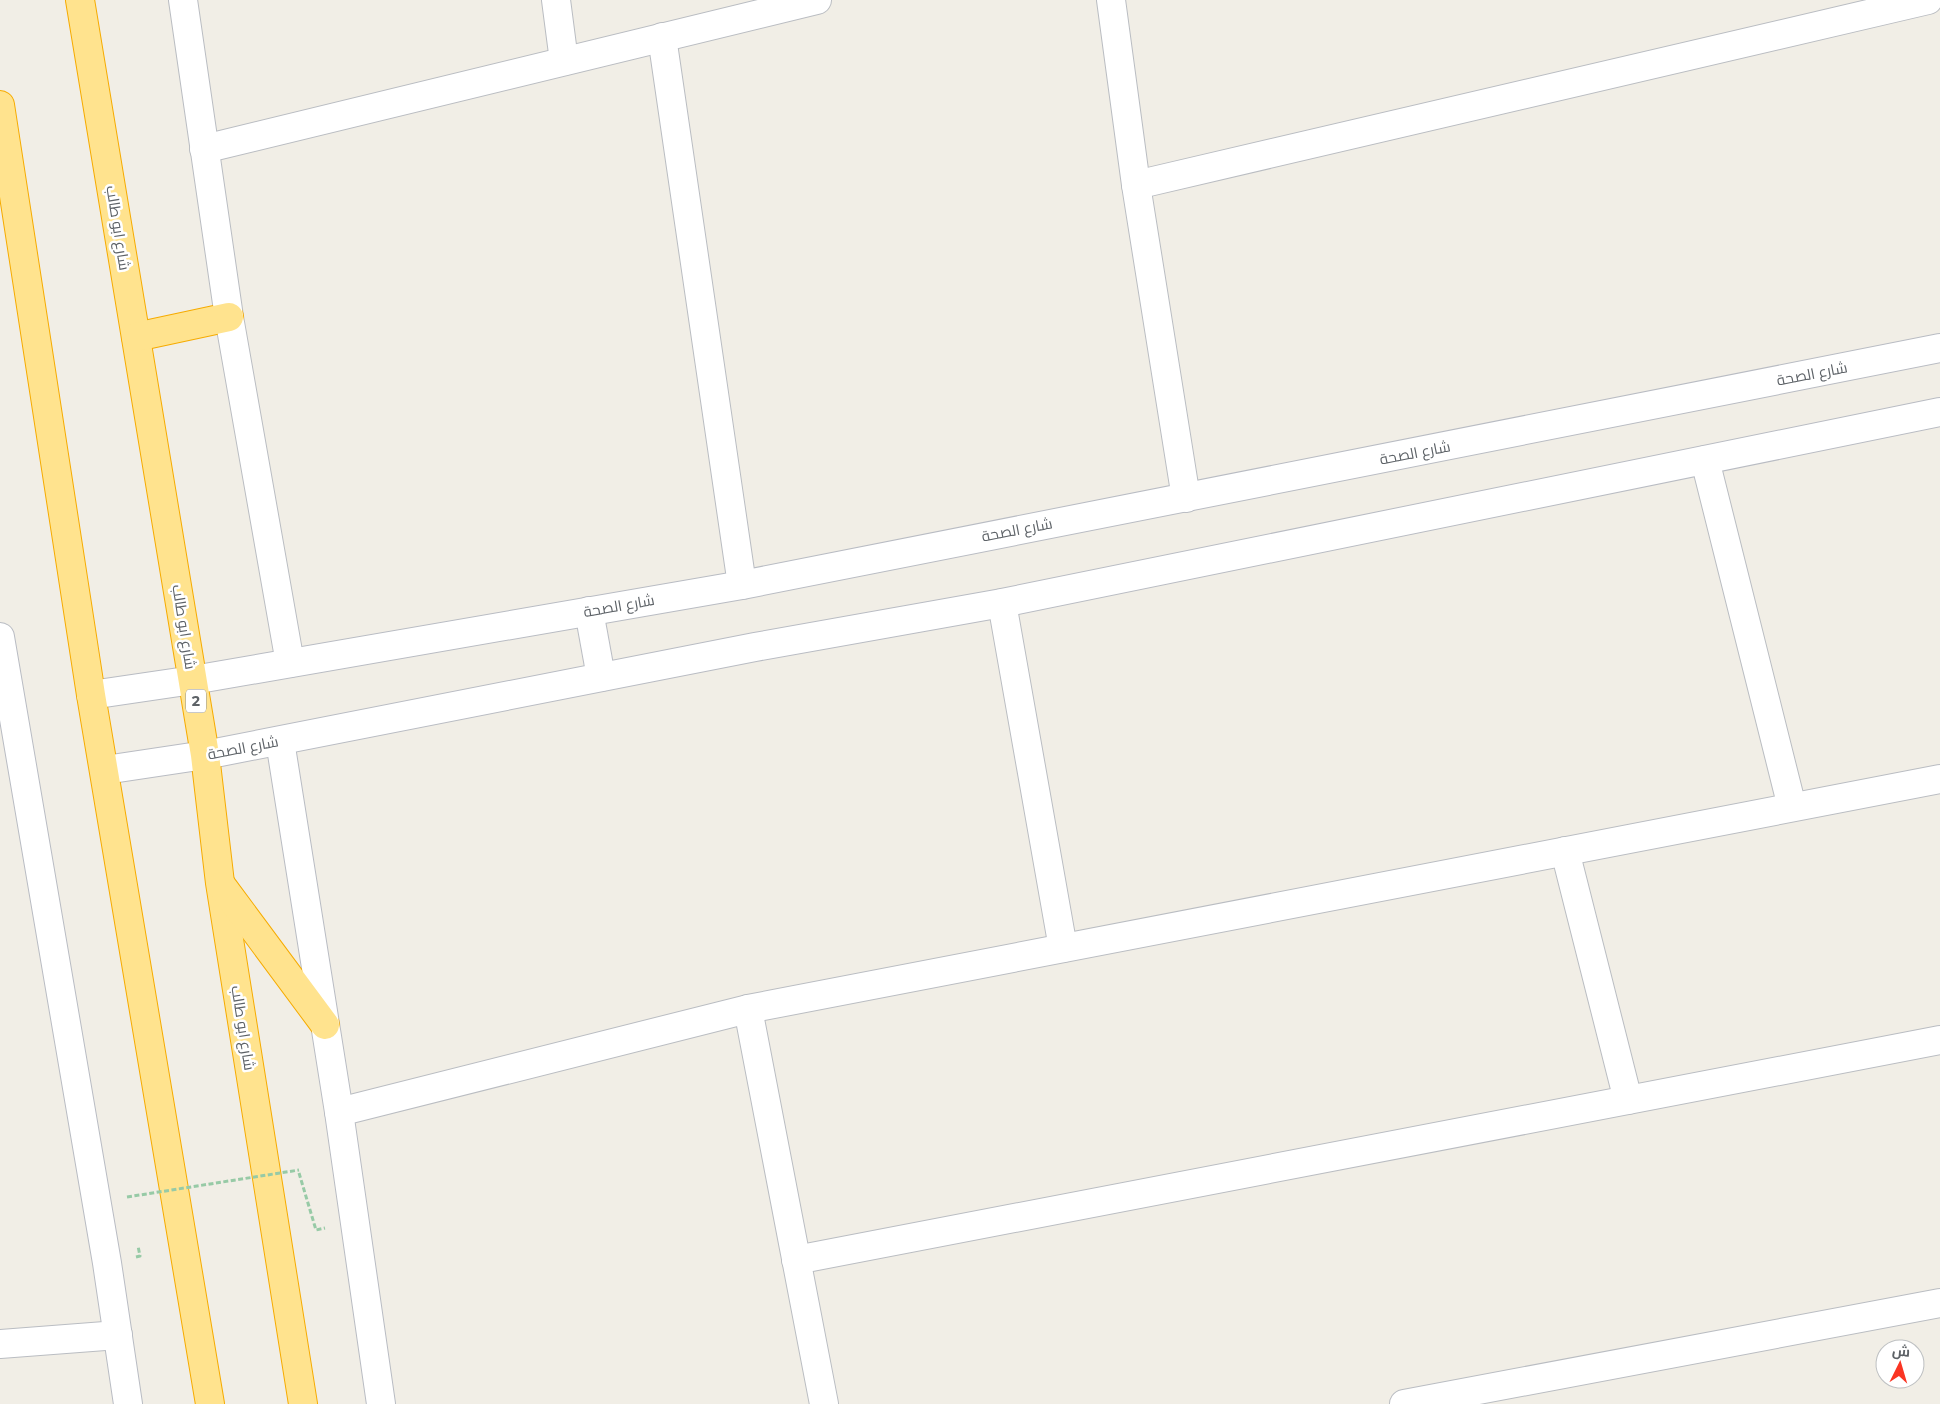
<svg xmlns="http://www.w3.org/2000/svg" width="1940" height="1404" viewBox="0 0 1940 1404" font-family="Montserrat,Cairo,sans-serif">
  <rect width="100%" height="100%" fill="#f1eee6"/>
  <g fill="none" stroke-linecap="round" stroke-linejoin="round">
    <defs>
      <g id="street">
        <polyline points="183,0 229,317 290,663"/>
        <polyline points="556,0 564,61"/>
        <polyline points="1111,0 1136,185 1186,498"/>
        <polyline points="662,37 742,585"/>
        <polyline points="204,149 817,0"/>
        <polyline points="1136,185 1928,0"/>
        <polyline points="1705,460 1792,807"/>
        <polyline points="1002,603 1063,948"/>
        <polyline points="1565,851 1628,1100"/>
        <polyline points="748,1009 824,1404"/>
        <polyline points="339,1112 748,1009 1940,779"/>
        <polyline points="796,1260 1940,1040"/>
        <polyline points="0,1344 118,1335"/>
        <polyline points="1404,1404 1940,1303"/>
      </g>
      <g id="secondary">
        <polyline points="589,611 601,677"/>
        <polyline points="0,637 107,1263 128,1404"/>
        <polyline points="91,695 193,680 742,585 1940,348"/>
        <polyline points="280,741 339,1112 381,1404"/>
        <polyline points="105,770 205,755 755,647 1002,603 1940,412"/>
      </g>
      <g id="highway">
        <polyline points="80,0 205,755 220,883 303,1404"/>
        <polyline points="0,105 91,695 210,1404"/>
        <polyline points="136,337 229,317"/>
        <polyline points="222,886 325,1025"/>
      </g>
    </defs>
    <use href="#street" stroke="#babdc2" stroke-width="30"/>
    <use href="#secondary" stroke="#b9bcc3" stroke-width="30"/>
    <use href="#highway" stroke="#f6ab00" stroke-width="30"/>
    <g stroke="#97caa6" stroke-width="3" stroke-dasharray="5 2.5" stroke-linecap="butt">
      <polyline points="299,1173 316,1230 325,1228"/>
      <polyline points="136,1257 140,1256 138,1246"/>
    </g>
    <use href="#street" stroke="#fff" stroke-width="28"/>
    <use href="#secondary" stroke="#fff" stroke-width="28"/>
    <use href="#highway" stroke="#ffe38e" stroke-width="28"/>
    <polyline stroke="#97caa6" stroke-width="3" stroke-dasharray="5 2.5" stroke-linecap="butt" points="127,1197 299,1170"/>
  </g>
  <g text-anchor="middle" stroke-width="5" stroke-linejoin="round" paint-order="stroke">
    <rect fill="#fff" stroke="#8e9195" stroke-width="1" x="186" y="689.5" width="20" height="23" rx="4"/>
    <g font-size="14" font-weight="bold" fill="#5d6267">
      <text x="196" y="706">2</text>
    </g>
    <g font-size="15" fill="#5d6267" stroke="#fff">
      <text transform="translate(118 228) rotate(81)" y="5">شارع ابو طالب</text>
      <text transform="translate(1812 374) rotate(-11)" y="5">شارع الصحة</text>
      <text transform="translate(1415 453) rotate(-11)" y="5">شارع الصحة</text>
      <text transform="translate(1017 530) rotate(-11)" y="5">شارع الصحة</text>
      <text transform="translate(619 606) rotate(-10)" y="5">شارع الصحة</text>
      <text transform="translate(184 627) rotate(81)" y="5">شارع ابو طالب</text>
      <text transform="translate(243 748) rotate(-11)" y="5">شارع الصحة</text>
      <text transform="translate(243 1028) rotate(81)" y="5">شارع ابو طالب</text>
    </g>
  </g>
  <g transform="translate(1900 1364) rotate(5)"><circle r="24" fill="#ffffff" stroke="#bec0c2"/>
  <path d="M0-4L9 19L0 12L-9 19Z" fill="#fa3523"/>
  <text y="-8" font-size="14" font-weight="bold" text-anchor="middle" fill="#5d6267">ش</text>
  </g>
</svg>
